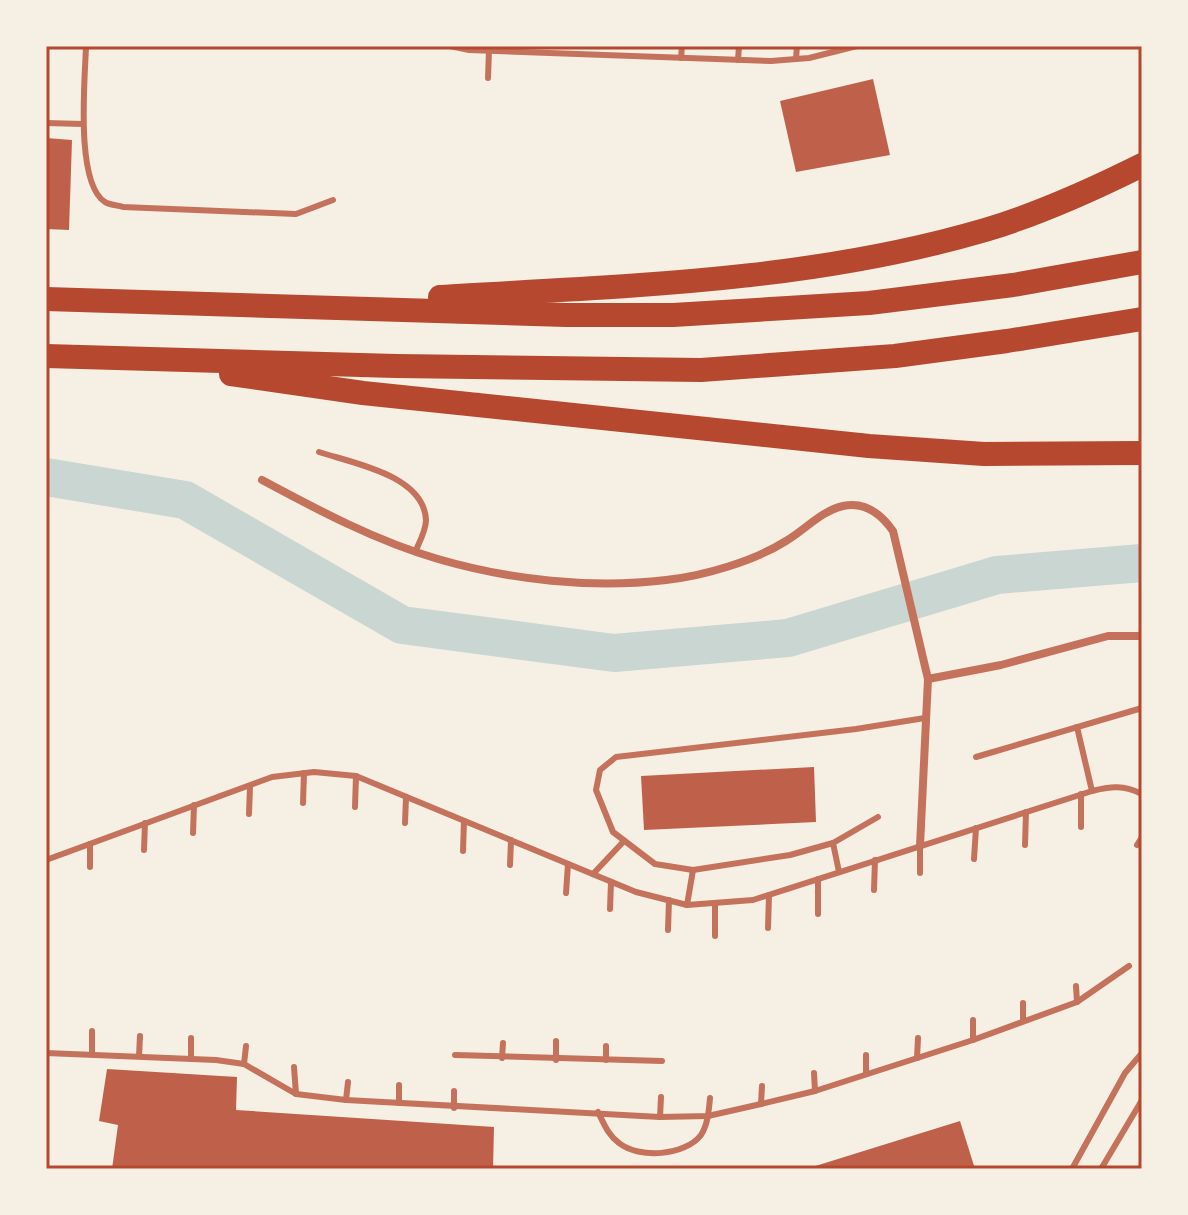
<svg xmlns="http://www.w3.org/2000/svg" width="1188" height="1215" viewBox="0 0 1188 1215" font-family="'Roboto Serif',serif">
  <rect width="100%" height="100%" fill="#f6efe4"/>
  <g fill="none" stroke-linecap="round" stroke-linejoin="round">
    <polyline stroke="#c9d6d2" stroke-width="38" points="46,477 185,500 402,625 614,653 788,638 997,575 1142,563"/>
  </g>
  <g fill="#bf614a">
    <polygon points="873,79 890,155 796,172 780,101"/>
    <polygon points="46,138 72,140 69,230 46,229"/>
    <polygon points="814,767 816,822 644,830 641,776"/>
    <polygon points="107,1069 237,1077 236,1110 494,1127 493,1169 112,1169 118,1125 99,1121"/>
    <polygon points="960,1121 975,1169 810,1169 809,1168"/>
  </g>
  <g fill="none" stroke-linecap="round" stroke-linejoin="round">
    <g stroke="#c5725c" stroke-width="6">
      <path d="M86,46C85,79 75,183 105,202C109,205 118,205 123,207L296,214L333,200"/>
      <polyline points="450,46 469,50 771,61 809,58 857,46"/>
      <polyline points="681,58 682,46"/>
      <polyline points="796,59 797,46"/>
      <polyline points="738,60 739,46"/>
      <polyline points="488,78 489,50"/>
      <polyline points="46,123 83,124"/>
      <path d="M319,452C352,463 424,475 426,520C426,530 420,541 416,550"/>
      <polyline points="1077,727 1092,791"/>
      <polyline points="976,757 1142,708"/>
      <polyline points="1081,794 1081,827"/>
      <polyline points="303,803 304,773"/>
      <polyline points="355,807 356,776"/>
      <polyline points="249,814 250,786"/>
      <polyline points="878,817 833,843 790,855 693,870 655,864 613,832 596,790 600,770 616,757 856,729 925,718"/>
      <polyline points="405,823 406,797"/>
      <polyline points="193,833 194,805"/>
      <polyline points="833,843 839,872"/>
      <polyline points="90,844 90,867"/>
      <polyline points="1025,845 1026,812"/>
      <polyline points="1137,845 1142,837"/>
      <polyline points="144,850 145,823"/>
      <polyline points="463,851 464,821"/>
      <polyline points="974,859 976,828"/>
      <path d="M46,860L272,777L314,772L356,776L636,892L687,905L753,900L1092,791C1111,786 1124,785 1142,794"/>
      <polyline points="510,865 511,840"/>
      <polyline points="920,873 920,846"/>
      <polyline points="593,874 624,841"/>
      <polyline points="874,890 875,860"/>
      <polyline points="566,893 568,864"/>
      <polyline points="687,905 693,870"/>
      <polyline points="610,909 611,882"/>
      <polyline points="818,914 818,879"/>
      <polyline points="768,928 769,895"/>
      <polyline points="668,930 669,900"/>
      <polyline points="715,936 715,903"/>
      <polyline points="1076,986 1077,1002"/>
      <polyline points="973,1020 973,1040"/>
      <polyline points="1023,1020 1023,1003"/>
      <polyline points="92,1031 92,1054"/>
      <polyline points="46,1053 216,1060 244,1064 296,1094 346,1100 660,1117 708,1116 761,1104 815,1091 973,1040 1077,1002 1129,966"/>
      <polyline points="455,1055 662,1061"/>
      <polyline points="139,1056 140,1036"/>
      <polyline points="502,1058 503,1043"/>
      <polyline points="917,1058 918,1038"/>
      <polyline points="191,1059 191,1038"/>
      <polyline points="556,1060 556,1041"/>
      <polyline points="606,1060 606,1046"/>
      <polyline points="244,1064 246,1046"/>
      <polyline points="294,1067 296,1094"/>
      <polyline points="814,1073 815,1091"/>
      <polyline points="866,1074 866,1055"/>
      <polyline points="454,1091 454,1108"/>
      <polyline points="346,1100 348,1082"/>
      <polyline points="399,1103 399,1085"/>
      <polyline points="761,1104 762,1086"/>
      <path d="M598,1112C604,1124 608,1135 619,1143C639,1159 685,1156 701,1135C708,1124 709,1109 710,1098"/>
      <polyline points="660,1117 661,1097"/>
      <polyline points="1072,1169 1125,1073 1142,1053"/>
      <polyline points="1101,1169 1142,1100"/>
    </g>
    <g stroke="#c5725c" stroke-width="8">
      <path d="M262,480C318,510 376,541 438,559C510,580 592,589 666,580C704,576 754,561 786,541C805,530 821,511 843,506C865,501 881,514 893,531L928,679L920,846"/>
      <polyline points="928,679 1001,665 1108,636 1142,636"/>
    </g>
    <g stroke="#b5482f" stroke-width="24">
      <path d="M440,297C623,286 808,282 985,230C1039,214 1092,190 1142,165"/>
      <polyline points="46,299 566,315 673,315 869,303 1013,285 1142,262"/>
      <polyline points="46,356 396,366 701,370 895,356 1007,341 1142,319"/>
      <polyline points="231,374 363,393 869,446 984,454 1142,453"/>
    </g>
  </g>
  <rect width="1188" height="1215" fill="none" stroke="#f6efe4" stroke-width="96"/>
  <rect x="48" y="48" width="1092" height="1119" fill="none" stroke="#b5482f" stroke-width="3"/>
</svg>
